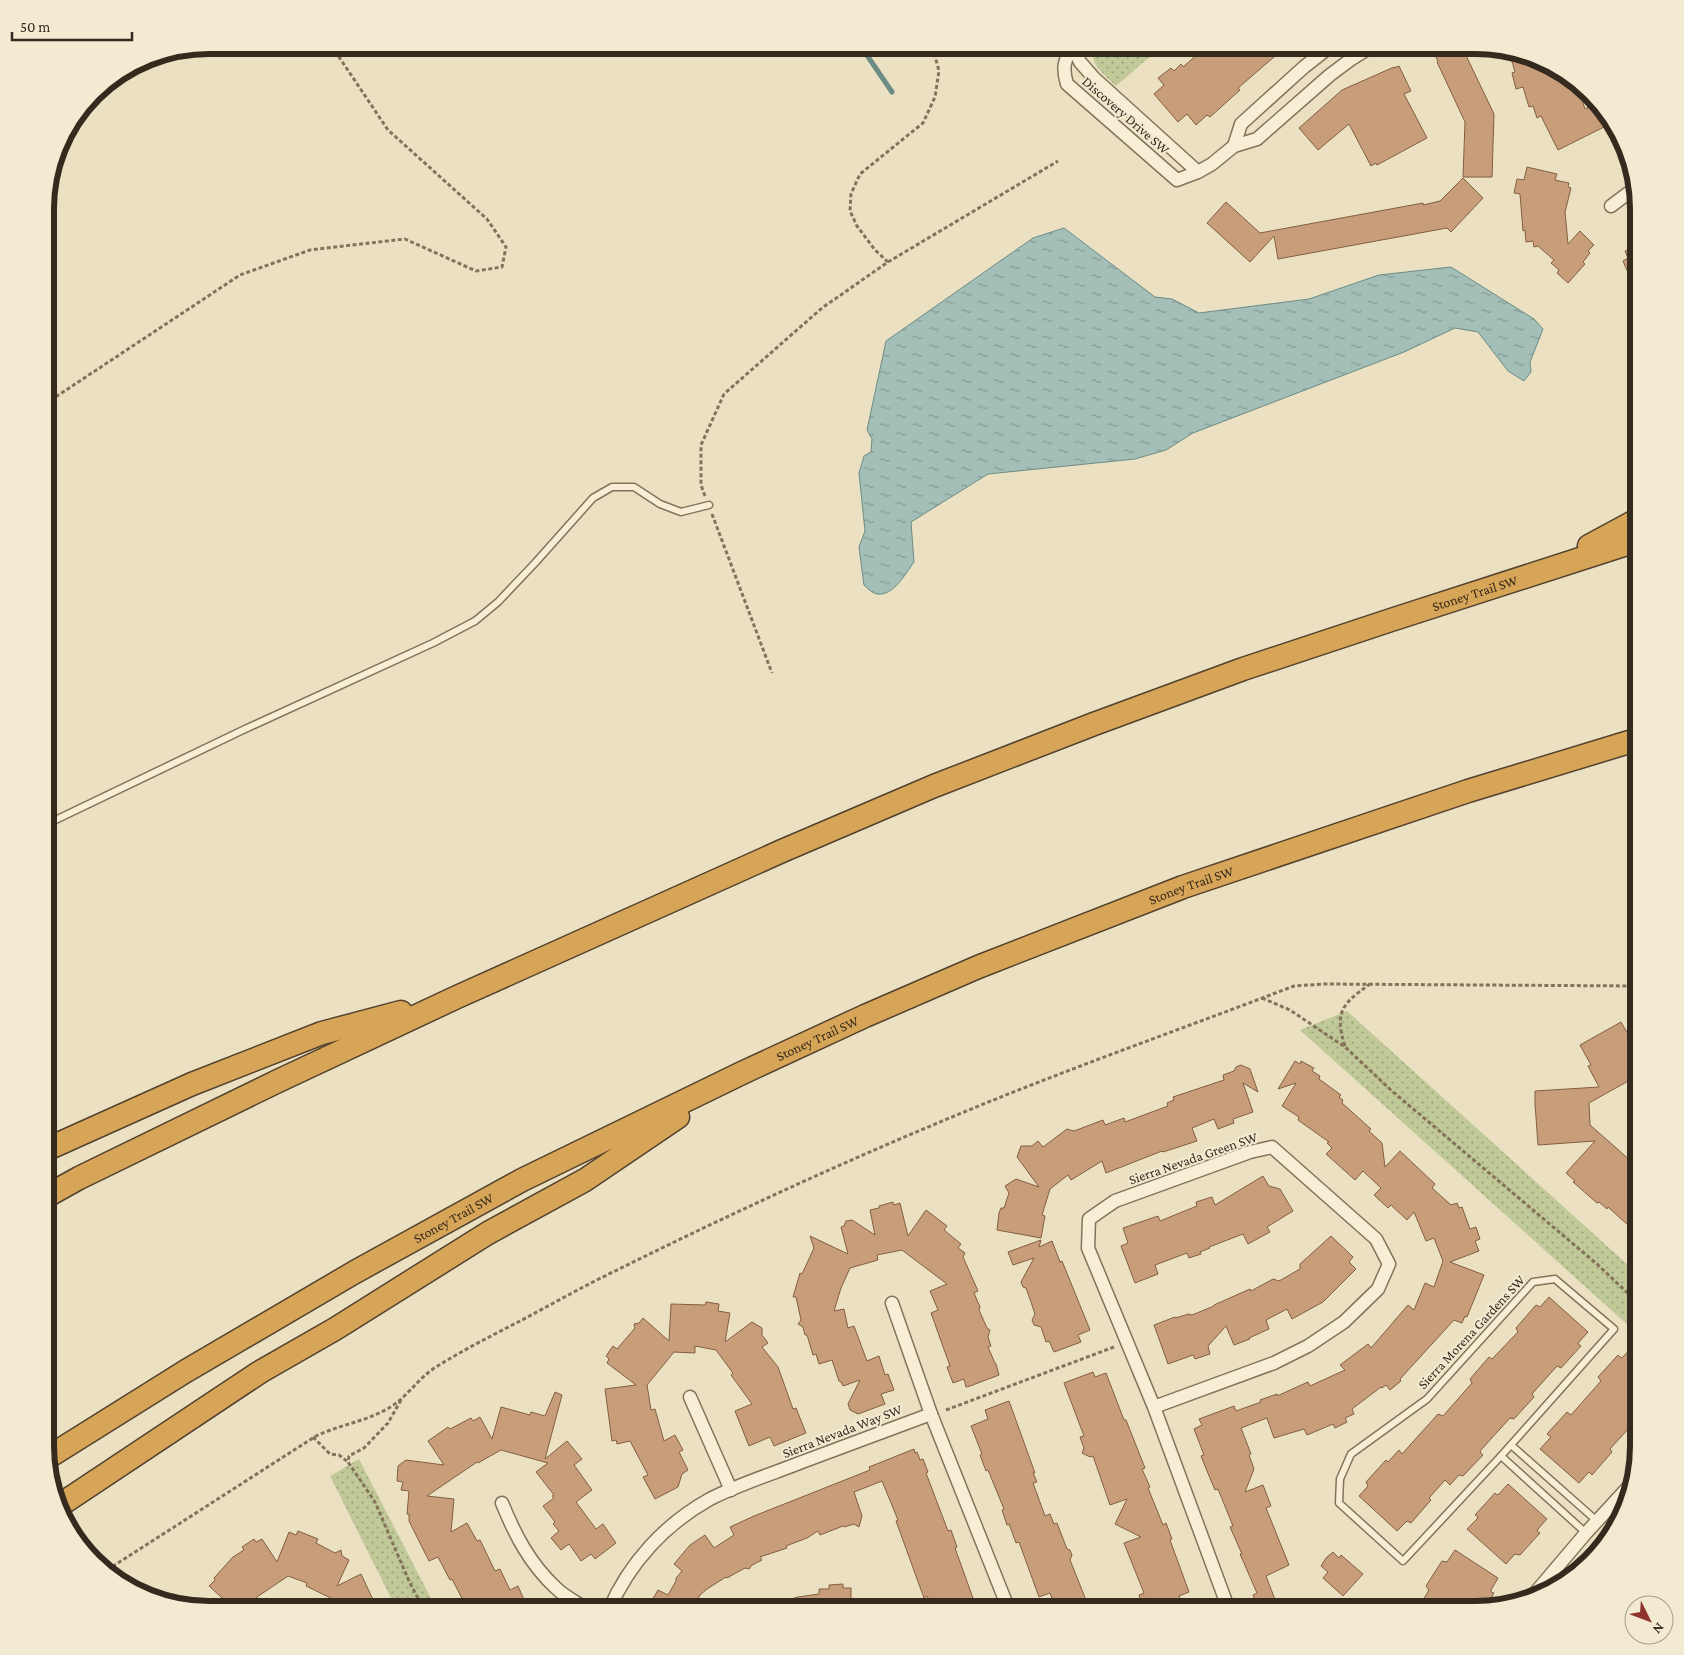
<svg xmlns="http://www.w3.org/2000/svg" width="1684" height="1655" viewBox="0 0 1684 1655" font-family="'Crimson Pro',serif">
  <defs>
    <pattern id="park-dots" width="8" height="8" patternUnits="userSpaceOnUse" patternTransform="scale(1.25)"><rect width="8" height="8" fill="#c0c997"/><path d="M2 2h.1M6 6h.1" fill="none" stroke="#9da37b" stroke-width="1.8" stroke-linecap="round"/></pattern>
    <pattern id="water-ripples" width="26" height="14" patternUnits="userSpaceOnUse" patternTransform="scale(1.25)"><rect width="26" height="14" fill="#a4beb8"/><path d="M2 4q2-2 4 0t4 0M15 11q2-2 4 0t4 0" fill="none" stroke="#869b95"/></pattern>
  </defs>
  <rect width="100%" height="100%" fill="#ebe1c2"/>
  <g fill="url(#park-dots)">
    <path d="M1094,45H1163L1116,86C1105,75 1087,63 1094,45Z"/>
    <polygon points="1347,1011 1639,1275 1639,1335 1300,1030"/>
    <polygon points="359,1459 437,1610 397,1610 330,1476"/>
  </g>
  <path fill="url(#water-ripples)" stroke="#6c8c85" d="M1064,228L1155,297L1172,299L1199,313L1309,299L1379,275L1451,267L1534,319L1543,329L1530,362L1531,372L1524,381L1508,371L1478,332L1455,328L1404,352L1193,433L1166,450L1135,459L988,474L911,522L914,562C905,574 894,596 877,594C872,593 867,588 864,585L859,547L865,531L859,473L864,456L871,452L872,439L867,430L886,341L1033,238Z"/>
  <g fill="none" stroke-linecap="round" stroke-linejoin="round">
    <polyline stroke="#6c8c85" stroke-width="5" points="860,45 892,92"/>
  </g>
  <g fill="#c89e7a" stroke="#825e41">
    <polygon points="1208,45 1288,45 1238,88 1240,90 1210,117 1207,115 1196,125 1187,114 1178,122 1154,94 1164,85 1158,78 1171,68 1174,71 1181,64 1183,67"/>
    <polygon points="1455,45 1461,45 1494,114 1492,177 1463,177 1465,122 1437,62 1438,61 1436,57 1443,53 1442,52"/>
    <polygon points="1522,55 1548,62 1577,84 1585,109 1596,103 1608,125 1558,150 1541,116 1537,118 1533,106 1529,107 1523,87 1516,89 1512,73 1515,72 1511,58"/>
    <polygon points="1399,66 1411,91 1404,94 1427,138 1377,165 1376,163 1371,166 1349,124 1318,150 1299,128 1342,90 1394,67 1394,68"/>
    <polygon points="1527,167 1557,174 1555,180 1569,183 1568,187 1571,188 1565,212 1568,244 1580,231 1594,245 1588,251 1590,253 1583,262 1585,264 1568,283 1557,273 1559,270 1551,263 1554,260 1538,246 1534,247 1533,241 1526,242 1525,230 1523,231 1520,194 1514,193 1517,179 1524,180"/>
    <polygon points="1463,178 1483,198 1451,232 1447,228 1278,259 1274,236 1250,262 1207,223 1226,202 1260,233 1423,203 1423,205 1440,201"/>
    <polygon points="1639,244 1639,298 1623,261 1628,258 1625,251"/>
    <polygon points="1621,1022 1632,1041 1634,1040 1639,1048 1639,1075 1589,1103 1590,1125 1639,1168 1639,1235 1608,1207 1607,1209 1599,1202 1597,1203 1573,1182 1575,1181 1566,1173 1595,1141 1538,1145 1535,1104 1535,1091 1599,1087 1588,1066 1591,1065 1580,1045"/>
    <polygon points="1295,1061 1300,1064 1301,1061 1314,1068 1312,1071 1320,1076 1319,1079 1341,1095 1339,1097 1343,1100 1342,1103 1371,1129 1369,1131 1382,1143 1385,1167 1400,1151 1435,1184 1432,1188 1451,1205 1457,1203 1459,1208 1462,1207 1470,1229 1476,1227 1480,1239 1475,1241 1479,1251 1450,1262 1484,1275 1467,1317 1465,1316 1462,1323 1454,1320 1400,1379 1401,1381 1390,1390 1386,1385 1382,1388 1381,1387 1352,1409 1354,1414 1345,1418 1347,1422 1335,1428 1333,1424 1307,1435 1304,1429 1274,1438 1267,1418 1241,1428 1251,1454 1249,1455 1254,1469 1245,1492 1263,1485 1271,1506 1266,1508 1289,1565 1266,1576 1279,1610 1259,1610 1253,1595 1257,1593 1240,1554 1242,1554 1230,1527 1233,1526 1218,1489 1215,1490 1207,1471 1201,1456 1204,1455 1194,1429 1202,1425 1199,1419 1234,1406 1236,1411 1261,1402 1260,1400 1277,1394 1277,1396 1308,1382 1310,1386 1345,1370 1340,1365 1368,1344 1371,1348 1408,1305 1414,1310 1425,1283 1434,1287 1443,1261 1434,1238 1426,1241 1414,1212 1407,1220 1391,1205 1388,1208 1374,1195 1381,1188 1363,1171 1355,1180 1326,1154 1332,1148 1327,1143 1329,1142 1298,1120 1299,1117 1282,1106 1296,1083 1278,1089"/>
    <polygon points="1241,1065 1250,1069 1258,1092 1243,1083 1253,1112 1233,1119 1234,1123 1218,1129 1214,1119 1192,1128 1197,1141 1163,1152 1162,1151 1106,1173 1102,1161 1071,1180 1068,1175 1050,1189 1042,1215 1045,1216 1041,1238 997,1230 999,1213 1001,1208 1004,1208 1009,1193 1005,1186 1016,1179 1039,1187 1017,1157 1021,1146 1032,1146 1038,1141 1043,1147 1067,1129 1074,1131 1103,1120 1105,1125 1124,1118 1125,1122 1168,1106 1167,1103 1174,1100 1173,1097 1224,1080 1223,1075 1234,1071 1236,1067"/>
    <polygon points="1263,1176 1269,1186 1280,1189 1293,1211 1267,1227 1270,1232 1248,1244 1243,1234 1209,1247 1210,1248 1200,1252 1201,1254 1189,1258 1187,1253 1155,1265 1158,1274 1135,1283 1121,1246 1128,1243 1123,1228 1158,1216 1160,1221 1197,1206 1196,1202 1212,1197 1215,1205"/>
    <polygon points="893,1202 894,1205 900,1203 908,1236 926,1210 947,1226 944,1230 961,1244 958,1248 965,1253 963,1257 978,1291 974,1293 980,1307 979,1310 987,1328 990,1330 988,1337 991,1346 988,1347 994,1361 996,1364 999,1375 970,1386 966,1387 964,1379 953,1383 947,1367 950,1366 931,1313 938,1310 930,1291 947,1284 902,1250 877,1255 878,1260 850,1268 841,1288 834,1311 844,1309 848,1328 854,1326 867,1361 879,1356 885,1375 888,1374 894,1390 881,1394 885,1404 858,1414 850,1410 848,1404 860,1380 843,1386 841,1382 839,1381 832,1360 819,1364 816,1354 813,1355 807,1335 805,1335 803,1327 798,1324 801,1320 796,1297 793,1297 800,1273 802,1274 814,1248 810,1236 848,1254 841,1227 844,1226 846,1221 852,1220 875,1235 870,1210 879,1208 879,1206"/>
    <polygon points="1331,1236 1353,1257 1349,1262 1356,1269 1323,1302 1292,1319 1287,1309 1266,1320 1269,1329 1249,1338 1250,1339 1234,1345 1226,1326 1208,1346 1210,1354 1195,1359 1193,1355 1168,1364 1154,1325 1175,1317 1175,1318 1189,1314 1192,1315 1214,1306 1214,1305 1250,1289 1251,1291 1273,1279 1279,1281 1300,1269 1300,1264"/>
    <polygon points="1041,1240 1039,1247 1052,1241 1060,1262 1062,1261 1090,1330 1078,1335 1081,1342 1054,1352 1049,1341 1046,1342 1041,1327 1034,1325 1032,1320 1035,1314 1032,1305 1026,1288 1023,1287 1021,1282 1034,1258 1013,1265 1008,1252"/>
    <polygon points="1549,1297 1588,1332 1579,1342 1578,1344 1581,1346 1561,1368 1557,1366 1532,1394 1534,1397 1514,1419 1510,1418 1490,1440 1481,1450 1480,1452 1483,1455 1463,1476 1459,1475 1450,1485 1445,1480 1429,1498 1431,1500 1411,1523 1407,1521 1397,1531 1359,1496 1368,1486 1366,1482 1386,1460 1388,1462 1399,1450 1402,1454 1438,1414 1443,1416 1472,1383 1470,1379 1489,1357 1492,1359 1518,1332 1516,1328 1536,1305 1540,1307"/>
    <polygon points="706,1302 719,1304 718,1311 730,1313 725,1342 752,1322 762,1328 762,1335 768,1343 762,1347 778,1367 793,1409 796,1408 806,1433 774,1446 770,1437 749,1446 735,1411 752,1404 731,1375 733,1373 716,1350 695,1346 695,1353 674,1352 647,1385 651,1410 655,1409 664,1441 675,1435 683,1450 679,1452 688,1470 682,1474 678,1487 655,1499 643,1477 648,1475 630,1441 617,1444 616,1440 612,1441 605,1389 636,1385 607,1363 609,1359 606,1356 613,1346 617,1349 635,1328 634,1324 639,1323 643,1318 669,1341 671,1304 705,1305"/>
    <polygon points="1632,1347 1639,1353 1639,1417 1610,1449 1612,1452 1592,1475 1589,1472 1579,1483 1540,1449 1551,1437 1547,1434 1567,1412 1571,1415 1601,1381 1598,1377 1618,1355 1621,1358 1623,1357"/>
    <polygon points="1093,1372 1095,1377 1106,1373 1124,1420 1126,1420 1145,1468 1142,1469 1150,1487 1148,1488 1163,1525 1166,1523 1172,1539 1170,1540 1189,1592 1179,1596 1182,1603 1177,1605 1179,1610 1144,1610 1139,1595 1144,1593 1124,1543 1141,1537 1115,1524 1127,1499 1110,1505 1093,1456 1090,1457 1082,1453 1084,1448 1080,1437 1084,1436 1064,1383"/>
    <polygon points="555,1392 562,1395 545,1459 567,1441 582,1459 574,1465 592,1490 576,1502 596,1529 603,1524 616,1543 595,1559 591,1554 581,1561 569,1544 561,1550 551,1538 559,1531 553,1524 555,1522 543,1506 554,1498 552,1496 554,1495 536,1472 548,1463 501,1450 478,1463 477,1462 427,1496 454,1499 451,1532 467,1523 477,1541 480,1540 495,1571 500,1569 510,1590 518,1586 525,1602 508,1610 468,1610 452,1579 450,1580 438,1557 429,1561 409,1521 409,1514 407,1514 409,1491 401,1490 403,1482 397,1481 398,1466 406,1460 444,1465 428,1441 448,1427 450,1429 471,1418 473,1421 480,1417 492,1439 501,1407 530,1415 531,1412 545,1416"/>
    <polygon points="1009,1401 1035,1473 1033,1473 1037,1482 1033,1483 1045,1516 1050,1514 1054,1524 1057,1523 1067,1549 1070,1550 1072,1555 1070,1560 1090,1610 1056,1610 1050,1593 1039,1597 1019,1542 1016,1543 1009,1524 1007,1525 1002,1510 1004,1509 988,1470 986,1471 980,1455 982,1454 971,1426 988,1419 985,1410"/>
    <polygon points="914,1449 915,1453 917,1452 920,1460 923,1459 928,1472 926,1473 948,1531 951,1530 957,1547 955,1548 974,1601 962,1606 964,1610 933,1610 927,1596 924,1598 896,1521 898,1520 882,1481 854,1492 862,1516 859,1527 854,1524 844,1527 843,1526 820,1535 818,1531 807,1538 786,1546 787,1548 760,1557 762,1560 752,1565 749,1569 745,1568 727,1578 726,1577 707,1589 700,1595 692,1610 661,1610 650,1604 658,1590 668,1595 676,1581 676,1578 682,1571 674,1564 690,1545 705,1535 714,1548 734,1535 730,1527 754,1516 870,1470 869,1467"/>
    <polygon points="1508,1484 1547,1519 1538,1529 1537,1531 1540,1533 1520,1555 1515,1554 1506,1564 1467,1529 1477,1519 1478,1517 1475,1515 1495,1493 1497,1495 1499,1494"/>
    <polygon points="298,1531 318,1539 316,1543 335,1553 341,1550 342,1556 349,1560 337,1586 361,1574 376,1606 367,1610 325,1610 341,1603 306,1586 307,1583 288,1576 257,1597 247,1608 237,1599 231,1606 209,1586 215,1580 214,1578 233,1557 244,1550 242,1547 254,1539 256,1542 262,1539 277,1562 289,1532 296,1535"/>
    <polygon points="1455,1550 1498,1578 1491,1590 1491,1592 1494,1593 1485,1608 1476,1610 1435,1610 1422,1602 1429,1590 1426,1586 1442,1561 1447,1562"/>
    <polygon points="1333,1552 1339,1558 1341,1555 1363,1574 1343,1596 1323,1578 1328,1572 1321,1566 1326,1558"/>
    <polygon points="843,1584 843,1588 851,1588 851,1610 770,1610 770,1605 798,1597 819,1594 819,1589 829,1589 829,1585"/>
  </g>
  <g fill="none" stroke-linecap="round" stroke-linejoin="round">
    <defs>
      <g id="service">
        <polyline points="45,825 243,730 433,643 475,621 498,602 535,563 593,498 612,487 634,487 660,504 681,512 709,505"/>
        <polygon points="1555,1279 1614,1329 1501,1456 1403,1561 1339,1503 1340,1479 1351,1454 1427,1399 1533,1282"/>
        <polyline points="1511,1445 1597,1521"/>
        <polyline points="1501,1456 1586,1533"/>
      </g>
      <g id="minor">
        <path d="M1075,45C1064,58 1062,68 1067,84L1177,180L1198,172L1212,164L1234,146L1257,139L1330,75L1350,60L1374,45"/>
        <polyline points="1073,47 1080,62 1094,78 1198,172"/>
        <polyline points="1234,146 1241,124 1304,67 1332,45"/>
        <polyline points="1611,206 1635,188"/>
        <polyline points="892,1303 931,1414 1009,1610"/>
        <polyline points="690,1397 731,1490"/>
        <polyline points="1154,1407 1274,1363 1308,1346 1344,1322 1378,1289 1389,1264 1376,1239 1272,1147 1250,1152 1115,1201 1089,1219 1088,1248 1154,1407 1229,1610"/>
        <path d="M502,1503C515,1535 530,1564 556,1588C565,1597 578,1603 588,1610"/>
        <polyline points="1530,1599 1586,1533 1632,1483"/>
        <path d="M609,1610C629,1563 665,1524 710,1499C739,1484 772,1474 802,1462C845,1446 888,1430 931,1414"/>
      </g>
      <g id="motorway">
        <polyline points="1589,546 1639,519"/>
        <polyline points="45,1150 192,1084 322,1033 401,1012"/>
        <path id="s1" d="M45,1197L79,1178L278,1081L457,997L782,851L934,786L1094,724L1243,669L1391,620L1639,540"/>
        <path id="s2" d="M47,1458L186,1371L355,1272L522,1180L742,1073L865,1016L978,967L1183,887L1468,791L1639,739"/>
        <polyline points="57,1507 260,1372 335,1329 488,1233 585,1180 678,1117"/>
      </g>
    </defs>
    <use href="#service" stroke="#84735a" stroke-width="9"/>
    <use href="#minor" stroke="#84735a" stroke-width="15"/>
    <use href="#motorway" stroke="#52412e" stroke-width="25"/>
    <g stroke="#84735a" stroke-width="3" stroke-dasharray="4 2.5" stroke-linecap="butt">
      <polyline points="1088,49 1110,51 1120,45"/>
      <polyline points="888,262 875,250 857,226 850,211 851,194 860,174 923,123 935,97 939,71 932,45"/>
      <polyline points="45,404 240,275 310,250 405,239 476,271 502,267 506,247 487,219 388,130 331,45"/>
      <polyline points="705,496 701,485 701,445 724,394 822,308 888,262 1058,161"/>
      <polyline points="712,514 772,673"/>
      <polyline points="1262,998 1290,1010 1345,1047 1392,1091 1597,1264 1639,1304"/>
      <path d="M1345,1046C1334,1012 1342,1004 1370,984"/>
      <polyline points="401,1400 388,1423 364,1448 349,1456 348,1462 375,1502 409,1581 424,1610"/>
      <polyline points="946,1410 1114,1347"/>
      <polyline points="313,1437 330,1454 339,1455 348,1462"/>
      <path d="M107,1570L316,1436C339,1425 364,1422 387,1409C406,1399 417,1379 436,1367C463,1350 493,1335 522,1320C552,1304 582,1287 613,1272C728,1215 845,1161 964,1112C1073,1067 1184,1028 1294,986L1324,984L1639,986"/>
    </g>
    <use href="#service" stroke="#f7eed5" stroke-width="6"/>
    <use href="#minor" stroke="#f7eed5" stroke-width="12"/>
    <use href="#motorway" stroke="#d7a557" stroke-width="22"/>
  </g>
  <g text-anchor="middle" stroke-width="4" stroke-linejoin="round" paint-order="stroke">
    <g font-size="14" fill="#352a1e" stroke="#f3ebd1">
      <text transform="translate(1126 115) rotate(41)" y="5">Discovery Drive SW</text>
      <text dy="5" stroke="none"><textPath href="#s1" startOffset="1554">Stoney Trail SW</textPath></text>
      <text dy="5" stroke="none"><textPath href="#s2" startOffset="1282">Stoney Trail SW</textPath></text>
      <text dy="5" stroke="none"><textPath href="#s2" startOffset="878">Stoney Trail SW</textPath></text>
      <text transform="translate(1193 1158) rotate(-19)" y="5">Sierra Nevada Green SW</text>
      <text dy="5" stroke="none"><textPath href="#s2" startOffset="472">Stoney Trail SW</textPath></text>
      <text transform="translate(1471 1332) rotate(-47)" y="5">Sierra Morena Gardens SW</text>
      <text transform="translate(842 1431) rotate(-21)" y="5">Sierra Nevada Way SW</text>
    </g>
  </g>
  <path d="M0 0H1684V1655H0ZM209 54H1475A155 155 0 0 1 1630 209V1446A155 155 0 0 1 1475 1601H209A155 155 0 0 1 54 1446V209A155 155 0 0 1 209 54Z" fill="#f3ebd1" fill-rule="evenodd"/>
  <path fill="none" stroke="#352a1e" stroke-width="6" d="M209 54H1475A155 155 0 0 1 1630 209V1446A155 155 0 0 1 1475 1601H209A155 155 0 0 1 54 1446V209A155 155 0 0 1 209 54Z"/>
  <g transform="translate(1649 1620) rotate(132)"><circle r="24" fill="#f3ebd1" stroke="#a79e89"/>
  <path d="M0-4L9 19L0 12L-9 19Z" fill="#90322d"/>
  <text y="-8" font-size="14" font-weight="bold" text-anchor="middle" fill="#352a1e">N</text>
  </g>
  <path d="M12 32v8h120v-8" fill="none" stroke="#352a1e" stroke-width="2.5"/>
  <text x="20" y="32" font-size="15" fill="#352a1e" stroke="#f3ebd1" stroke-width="4" paint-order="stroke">50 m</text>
</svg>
